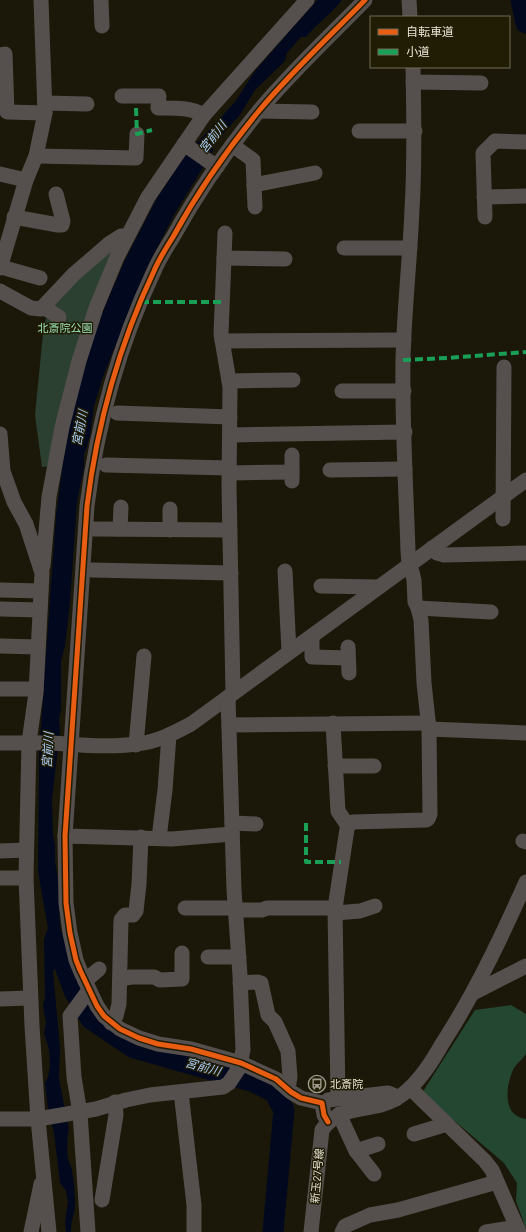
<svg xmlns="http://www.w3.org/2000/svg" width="526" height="1232" viewBox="0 0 526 1232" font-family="Barlow,'Noto Sans JP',sans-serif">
  <rect width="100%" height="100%" fill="#1b180a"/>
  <polygon fill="#2b4031" points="117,246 52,466 42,467 35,415 44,324 52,306 75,278"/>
  <path fill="#244731" d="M511,1005L526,1014C526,1021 526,1049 526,1054C523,1059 517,1063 514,1068C506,1084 501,1116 526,1119V1229L516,1201L517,1183L504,1163L422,1093L475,1010Z"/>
  <path fill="#02091e" d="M317,0H342C331,14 318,23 306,37H301L287,53L285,61L255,90L240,115L213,145V151L174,215L144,274L103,377L94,406L90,436L84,455V467L77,502L70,602L65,646L61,661V709L59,719L60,730L52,800L53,835L55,844V862L58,879L60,925L62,939L69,965L56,967L53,971L60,1048L59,1079L69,1129C67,1134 67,1154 68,1159C69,1163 72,1167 72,1171C74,1182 75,1194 75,1205C75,1215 70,1222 71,1232H66L65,1222L68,1202L66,1191L60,1183L54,1133L48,1109L45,1083L48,1077L50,1065L49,1050L44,1033L46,1023L43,1005L45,997L44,939L48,928L38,872L39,755L51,584L56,516L63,462L71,420L90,346L105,306L125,260L157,198L183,158L235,102L255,71Z"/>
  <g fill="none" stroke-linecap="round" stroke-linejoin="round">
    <g stroke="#02091e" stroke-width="21">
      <polyline points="521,0 526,23"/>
      <polyline points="56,940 74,991 91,1019 134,1048 254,1082 274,1092 284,1110 273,1232"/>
    </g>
    <g stroke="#55504d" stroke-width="15">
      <polyline points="101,0 102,26"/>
      <polyline points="409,0 410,17"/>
      <polyline points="0,55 5,54 7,112 45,113"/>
      <polyline points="413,82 481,83"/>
      <path d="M122,96H159L158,108C174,108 189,107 204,115"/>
      <polyline points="45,103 87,104"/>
      <polyline points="259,111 312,112"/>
      <polyline points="359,131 415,131"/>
      <polyline points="184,144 217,167"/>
      <polyline points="232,145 253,160 255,207"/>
      <polyline points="36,156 136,158 137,134"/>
      <polyline points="0,174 26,180"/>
      <polyline points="254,185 315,173"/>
      <polyline points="484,197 526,196"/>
      <polyline points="14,217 58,225 62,225 63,221 56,194"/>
      <polyline points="485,217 483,153 495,141 526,142"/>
      <polyline points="225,233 221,334 230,387 229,486 233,693"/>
      <polyline points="344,248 410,248"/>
      <polyline points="224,258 285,259"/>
      <polyline points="1,267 40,278"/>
      <polyline points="0,268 26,180 36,156 45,113 41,0"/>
      <polyline points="0,291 31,308 41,309 74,274 110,243 121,236 127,237"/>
      <polyline points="43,307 59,317"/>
      <polyline points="222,341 404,340"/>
      <polyline points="229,381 293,380"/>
      <polyline points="342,391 404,391"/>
      <polyline points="117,413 230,417"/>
      <polyline points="0,434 3,471 14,502 26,524 42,573 36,693 29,742 26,878 32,1026 38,1119 49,1232"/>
      <polyline points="230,435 405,432"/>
      <polyline points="106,465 229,468"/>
      <polyline points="330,470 405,469"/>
      <polyline points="229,473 292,472"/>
      <polyline points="292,481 292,455"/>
      <polyline points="170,509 170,530"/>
      <polyline points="503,519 504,367"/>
      <polyline points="94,529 230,530"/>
      <polyline points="120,529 121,507"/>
      <polyline points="432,548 437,553 444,555 526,553"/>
      <polyline points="43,566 49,497 62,427 79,361 96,308 117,257 148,197 204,115 307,0"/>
      <polyline points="92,570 231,573"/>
      <polyline points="285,571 289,652"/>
      <polyline points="321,586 378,587"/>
      <polyline points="0,590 41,591"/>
      <polyline points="418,608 491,612"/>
      <polyline points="0,609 40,610"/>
      <polyline points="312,636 312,657 348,658"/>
      <polyline points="0,646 38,647"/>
      <polyline points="348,647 349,673"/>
      <polyline points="0,689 36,689"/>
      <polyline points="333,723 338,811 348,826"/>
      <polyline points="229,725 428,723"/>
      <polyline points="429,729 526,733"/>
      <path d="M0,743C22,743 45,742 67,744C90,746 114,747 137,744C157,742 174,733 191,724L526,480"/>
      <polyline points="136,745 144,656"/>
      <polyline points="335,766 374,766"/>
      <polyline points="232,823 256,824"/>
      <polyline points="65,836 172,839 232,834"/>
      <polyline points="159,838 165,790 169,735"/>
      <polyline points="523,841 526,842"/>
      <polyline points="0,851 26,850"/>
      <polyline points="0,878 26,878"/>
      <polyline points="185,908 235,908"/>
      <polyline points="235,910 262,910 267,908 335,908"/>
      <polyline points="335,913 360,911 375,906"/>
      <polyline points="208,957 239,957"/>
      <polyline points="120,979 131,977 154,977 160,980 182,979 182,953"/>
      <polyline points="85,981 99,969"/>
      <polyline points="240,983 258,982 261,983 268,1015 275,1022 288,1051 290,1077 288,1089"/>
      <polyline points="473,993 526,966"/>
      <polyline points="0,999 30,998"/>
      <polyline points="111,1023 116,1016 119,1004 121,920 125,915 133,915 136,911 139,884 141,837"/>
      <polyline points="410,1088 485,1161 492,1170 519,1232"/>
      <polyline points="181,1092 194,1205 194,1232"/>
      <path d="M338,1098L335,908L347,829L348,826L353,822L426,820L428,819L430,814L429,729L424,683L421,620L418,608L415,602L414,580L412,572L409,565L408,551C406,488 402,424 403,361C404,310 410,260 412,209C415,162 414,115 413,67"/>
      <polyline points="328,1100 388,1093 393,1095 396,1099"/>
      <polyline points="339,1114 356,1151 374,1174"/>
      <polyline points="0,1119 38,1119 96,1109 126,1100 150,1095 223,1087 229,1083 239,1068 243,1050 240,975 234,890 228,697"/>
      <path d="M328,1122L324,1115L322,1103L301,1098L291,1092L276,1079L241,1063L191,1049L158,1044L139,1038L120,1029L104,1016L97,1006L80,970L76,960L70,933L66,903L65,836L87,506C97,425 119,345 154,271C159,259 166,248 173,237C197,193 226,151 258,112C291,72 329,37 365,0"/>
      <polyline points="414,1134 447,1124"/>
      <polyline points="356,1151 378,1144"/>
      <polyline points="102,1200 116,1115 115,1102"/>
      <polyline points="31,1232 41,1184"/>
      <polyline points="88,1232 80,1113 74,1077 70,1016 89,990"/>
      <path d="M311,1232L322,1130C338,1108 357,1111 381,1105C392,1102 402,1096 410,1088C423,1076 433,1060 442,1044C475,993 501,938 526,882"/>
      <polyline points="342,1232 345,1226 370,1215 398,1210 497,1182"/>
      <polyline points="486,1232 517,1227"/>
    </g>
    <g stroke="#1a9f57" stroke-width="4" stroke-dasharray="8 4" stroke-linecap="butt">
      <polyline points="136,108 137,134 152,130"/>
      <polyline points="141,302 221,302"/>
      <polyline points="403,360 447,358 526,352"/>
      <polyline points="306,823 306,862 341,862"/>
    </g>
    <defs>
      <path id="cycleway" d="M328,1122L324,1115L322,1103L301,1098L291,1092L276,1079L241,1063L191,1049L158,1044L139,1038L120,1029L104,1016L97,1006L80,970L76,960L70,933L66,903L65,836L87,506C97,425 119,345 154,271C159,259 166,248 173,237C197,193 226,151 258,112C291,72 329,37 365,0"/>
    </defs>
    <use href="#cycleway" stroke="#211c04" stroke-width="8"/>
    <use href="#cycleway" stroke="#e95d12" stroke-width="5"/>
  </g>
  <defs>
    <symbol id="bus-ring" viewBox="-11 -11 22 22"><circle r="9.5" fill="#211c04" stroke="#9f9c8d" stroke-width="1.5"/><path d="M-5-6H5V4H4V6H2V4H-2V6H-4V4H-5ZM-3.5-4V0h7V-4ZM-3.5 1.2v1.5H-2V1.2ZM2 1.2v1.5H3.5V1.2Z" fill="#9f9c8d"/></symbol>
  </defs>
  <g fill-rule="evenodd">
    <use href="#bus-ring" x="307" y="1074" width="20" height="20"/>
  </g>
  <g text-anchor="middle" stroke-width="3" stroke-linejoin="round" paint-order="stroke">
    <g font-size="11" fill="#9ae0b6" stroke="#211c04">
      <text x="65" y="332">北斎院公園</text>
    </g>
    <g font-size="11" fill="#e6e3d4" stroke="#211c04" text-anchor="start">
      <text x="330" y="1088">北斎院</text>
    </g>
    <g font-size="11" fill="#e6e3d4" stroke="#211c04">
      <text transform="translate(317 1176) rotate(-85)" y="4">新玉27号線</text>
    </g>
    <g font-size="12" font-style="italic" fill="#abd1fc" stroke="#211c04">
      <text transform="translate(213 137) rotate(-52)" y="4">宮前川</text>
      <text transform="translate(80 428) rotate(-79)" y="4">宮前川</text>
      <text transform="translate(48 750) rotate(-87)" y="4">宮前川</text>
      <text transform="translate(203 1067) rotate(16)" y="4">宮前川</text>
    </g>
  </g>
  <rect x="370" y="16" width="140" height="52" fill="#211c04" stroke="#706c57"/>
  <rect x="378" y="29" width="20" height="6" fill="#e95d12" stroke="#706c57"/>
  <text x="406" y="36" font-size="12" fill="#e6e3d4">自転車道</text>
  <rect x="378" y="49" width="20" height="6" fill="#1a9f57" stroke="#706c57"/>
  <text x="406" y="56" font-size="12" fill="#e6e3d4">小道</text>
</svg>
